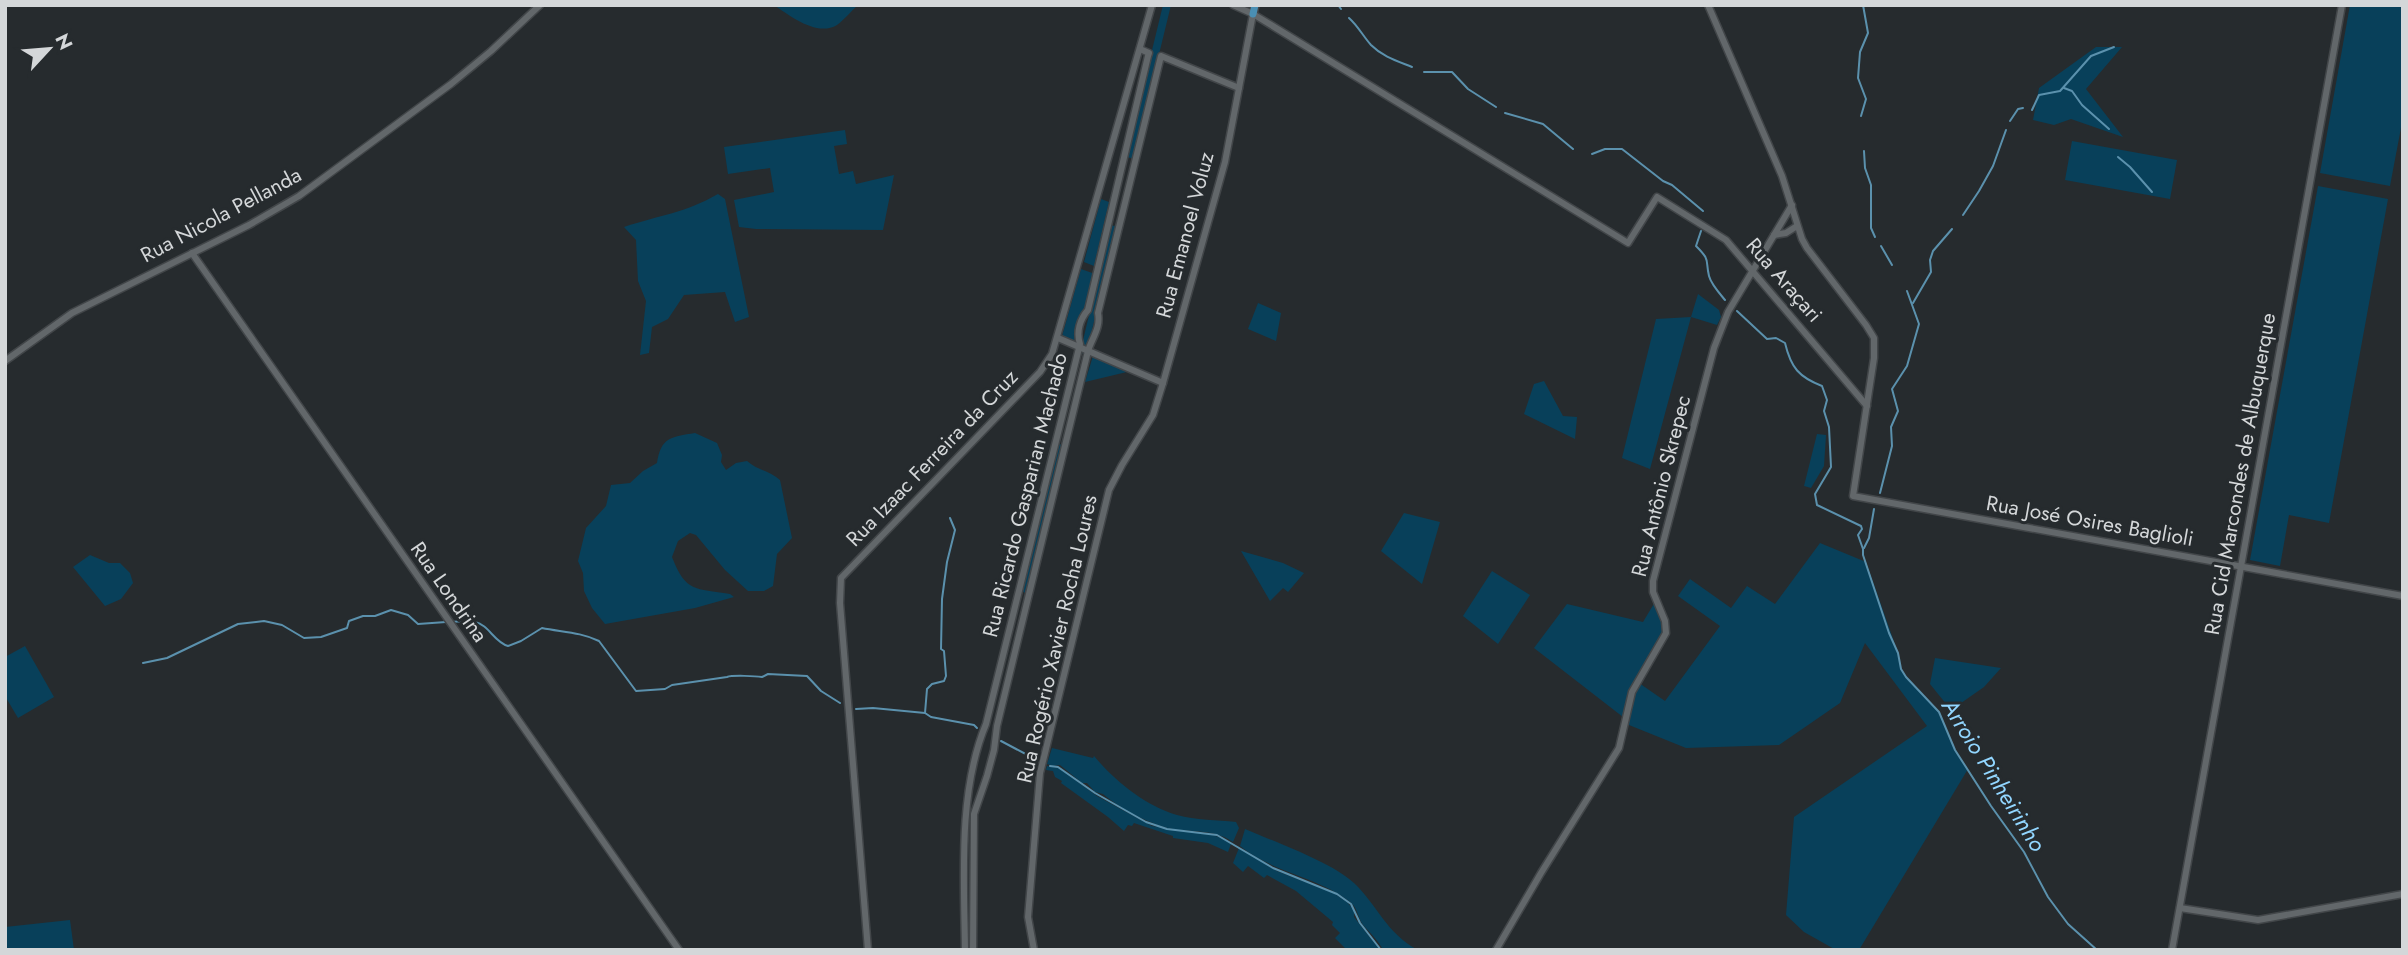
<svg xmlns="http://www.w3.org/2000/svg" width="2408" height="955" viewBox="0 0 2408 955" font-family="Jost,sans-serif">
  <rect width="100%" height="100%" fill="#262b2e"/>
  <g fill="#08405a">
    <path d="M774,5H858C851,11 844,20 837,25C817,37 790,16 774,5Z"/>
    <polygon points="1163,5 1171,5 1133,161 1131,158 1126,157"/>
    <polygon points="2350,5 2403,5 2403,117 2390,186 2320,173"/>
    <polygon points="2096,47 2122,47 2086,89 2123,137 2071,119 2054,125 2033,120 2039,88"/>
    <polygon points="845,130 847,144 834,146 839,174 853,171 856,184 894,175 883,230 756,229 739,227 734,200 774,192 770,168 728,174 724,147"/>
    <polygon points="2072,141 2177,160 2170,199 2065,180"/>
    <polygon points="2318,186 2388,199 2329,523 2289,515 2280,566 2250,560"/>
    <path d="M718,194L725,199L749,317L735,322L725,292L684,295L668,319L652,327L649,353L640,355L646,301L638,281L636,240L624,227C660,215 685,213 718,194Z"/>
    <polygon points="1101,199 1109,202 1094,266 1084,262"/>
    <polygon points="1111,223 1113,226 1118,225 1086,354 1080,353"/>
    <path d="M1081,269L1095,274C1089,298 1080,318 1074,341L1062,336Z"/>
    <polygon points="1698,294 1719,310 1721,317 1717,325 1691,317 1650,469 1622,458 1656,319 1691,317"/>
    <polygon points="1258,303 1281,313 1276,341 1248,329"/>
    <polygon points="1093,356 1131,371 1085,382"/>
    <polygon points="1544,381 1563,416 1577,417 1575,439 1524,414 1534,384"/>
    <path d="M695,433L717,443L722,455L721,462L726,470L736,463L747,461C757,470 770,471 780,480L792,538L777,554L773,586L764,591H748L725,570L696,535L690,533L678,541L672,557C686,593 695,588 730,594L734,597L695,608L605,624L592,608L584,591L583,573L578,561L586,528L606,506L611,485L630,483L643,471L657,463C661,437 671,437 695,433Z"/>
    <polygon points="1817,434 1826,435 1824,466 1811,488 1804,486"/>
    <polygon points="1058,444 1063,445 1025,593 1021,590"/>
    <polygon points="1404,513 1440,522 1422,584 1381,551"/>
    <polygon points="1820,543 1866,562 1898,653 1901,669 1906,678 1939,712 1955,750 1968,769 1859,950 1836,950 1804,932 1786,915 1794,817 1927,726 1865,643 1840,703 1779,745 1686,748 1624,723 1629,701 1639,683 1665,701 1720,626 1678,596 1690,579 1731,608 1747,586 1775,604"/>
    <polygon points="1241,551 1283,563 1304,573 1288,592 1283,588 1270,601"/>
    <polygon points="90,555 109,563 120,563 130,573 133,583 121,599 105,606 73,567"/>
    <polygon points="1492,571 1530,595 1498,644 1463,616"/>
    <polygon points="1655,602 1666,632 1629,690 1623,717 1534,648 1567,604 1643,622"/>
    <polygon points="25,646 54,697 18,718 5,696 5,657"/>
    <polygon points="1935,658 2001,668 1984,687 1951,710 1930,684"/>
    <path d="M1052,748L1093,758L1094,756C1115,781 1144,805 1177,815C1196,820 1217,820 1236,822L1239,828L1233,842C1212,827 1187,834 1164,827C1142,820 1121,809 1103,794L1095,792L1087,783H1082L1060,765L1053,766L1047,764Z"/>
    <polygon points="1047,766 1059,768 1097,796 1152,826 1213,835 1224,839 1231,844 1228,852 1208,843 1173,838 1173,836 1134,823 1132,826 1128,825 1124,831 1108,817 1061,783 1062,781 1055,777 1053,771 1046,770"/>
    <path d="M1245,829C1275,842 1331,862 1354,883C1378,906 1386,933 1418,950H1383C1379,941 1369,932 1363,925C1357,917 1358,908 1350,902C1317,876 1273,873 1240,846Z"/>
    <polygon points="1239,848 1277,871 1334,893 1347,902 1354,910 1354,917 1380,950 1347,950 1335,938 1340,933 1332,925 1333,922 1296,891 1267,875 1264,878 1248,866 1243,872 1233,863"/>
    <polygon points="70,920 74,950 5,950 5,927"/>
  </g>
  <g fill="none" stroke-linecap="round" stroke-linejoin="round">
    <g stroke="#5b91ad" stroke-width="2">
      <polyline points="1338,5 1341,9"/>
      <path d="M1349,18C1358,26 1363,36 1371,45C1383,57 1397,61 1412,67"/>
      <polyline points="1424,72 1452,72 1468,89 1496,107"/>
      <polyline points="2064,88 2072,91 2082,105 2109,129"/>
      <polyline points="2032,110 2039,95 2060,91 2091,56 2114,47"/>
      <polyline points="1505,113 1543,124 1573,149"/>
      <polyline points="1861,116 1866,99 1858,78 1860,52 1868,33 1863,5"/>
      <polyline points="2010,121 2018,109 2023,108"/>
      <polyline points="1864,151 1865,168 1871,185 1871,228 1875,237"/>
      <polyline points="1592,154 1605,149 1622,149 1663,181 1672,185 1703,211"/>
      <polyline points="2118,157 2130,167 2152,192"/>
      <polyline points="1963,215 1979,191 1993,166 2006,130"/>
      <path d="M1701,231L1696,246C1711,261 1705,259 1709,276C1711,284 1720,294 1725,300"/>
      <polyline points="1881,246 1892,265"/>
      <polyline points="1913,303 1931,272 1930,260 1933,251 1952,229"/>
      <path d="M1737,311L1767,339L1776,338L1785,343C1791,368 1799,377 1822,386L1827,400L1824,411L1829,427L1831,467L1815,494L1817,505L1861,526L1862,529L1858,535L1863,549V555L1889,633L1898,653L1901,669L1906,677L1939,712L1955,750L1991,806L2024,852L2048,897L2068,924L2097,950"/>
      <polyline points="1880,493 1892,446 1891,427 1898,411 1892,389 1907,366 1919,324 1907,291"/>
      <polyline points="1864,548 1869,538 1874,509"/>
      <path d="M451,622C458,622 468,620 475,622C489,625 494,642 508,646L521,641L542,628C561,632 581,632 599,641L636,691L665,689L672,685L727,677C732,675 756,676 762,677L768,674L807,676L821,691L840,703"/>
      <polyline points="143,663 167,658 238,624 264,621 282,625 304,638 321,637 347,628 349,621 363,616 375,616 391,610 408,615 418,624 446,622"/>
      <polyline points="856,709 873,708 925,713 931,717 974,725 977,728"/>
      <polyline points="925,713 927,689 932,684 944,681 946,676 944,651 941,649 942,599 947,562 955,530 950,518"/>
      <polyline points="1001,741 1035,759"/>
      <polyline points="1050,766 1058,767 1095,793 1146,822 1167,829 1217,835 1273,868 1337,894 1351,904 1360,923 1381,950"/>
    </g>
    <defs>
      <g id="secondary">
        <polyline points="1233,5 1253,14 1628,243 1657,197 1726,240 1867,406"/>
        <polyline points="1708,5 1782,176 1802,239 1807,248 1866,325 1874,338 1874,358 1853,496 2403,596"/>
        <polyline points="1774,235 1786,233 1797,226"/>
        <polyline points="192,253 679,950"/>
        <polyline points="1058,338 1163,383"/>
        <polyline points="5,361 72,313 249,225 299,196 451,84 491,51 540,5"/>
        <polyline points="2180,908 2258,920 2403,894"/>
        <polyline points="868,950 840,603 841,578 1040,372 1052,354 1152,5"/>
        <path d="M965,950C964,877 958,791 986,724L1080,344C1076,332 1080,319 1088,310L1148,56L1149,53L1140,49"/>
        <path d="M973,950L974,814L987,776L994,750L997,726L1088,351C1092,338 1101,328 1098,313L1161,56L1239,88"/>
        <polyline points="1034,950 1028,917 1040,773 1045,753 1109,490 1122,465 1153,415 1163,383 1225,162 1253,14"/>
        <polyline points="1496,950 1541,873 1619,748 1632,692 1666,633 1665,621 1653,592 1653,581 1714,348 1728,312 1792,205"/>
        <polyline points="2172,950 2342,5"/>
      </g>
      <polyline id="primary" points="1253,14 1255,5"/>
    </defs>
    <use href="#secondary" stroke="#424649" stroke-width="9"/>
    <use href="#primary" stroke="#424649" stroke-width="10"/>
    <use href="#secondary" stroke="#62676a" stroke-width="6"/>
    <use href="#primary" stroke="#4a8fb3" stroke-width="7"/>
  </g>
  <g text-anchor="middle" stroke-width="6" stroke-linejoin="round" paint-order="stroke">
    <g font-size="21" fill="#d4d7d9" stroke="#262b2e">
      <text transform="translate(221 215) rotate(-28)" y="7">Rua Nicola Pellanda</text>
      <text transform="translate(1185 235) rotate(-75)" y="7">Rua Emanoel Voluz</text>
      <text transform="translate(1784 280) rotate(49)" y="7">Rua Araçari</text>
      <text transform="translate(932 458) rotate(-46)" y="7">Rua Izaac Ferreira da Cruz</text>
      <text transform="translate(2240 474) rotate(-80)" y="7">Rua Cid Marcondes de Albuquerque</text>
      <text transform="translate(1661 486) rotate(-76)" y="7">Rua Antônio Skrepec</text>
      <text transform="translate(1025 495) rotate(-76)" y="7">Rua Ricardo Gasparian Machado</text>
      <text transform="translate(2090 521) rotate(10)" y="7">Rua José Osires Baglioli</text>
      <text transform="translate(449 592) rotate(55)" y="7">Rua Londrina</text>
      <text transform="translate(1057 639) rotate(-77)" y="7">Rua Rogério Xavier Rocha Loures</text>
    </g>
    <g font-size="23" font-style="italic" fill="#92d6ff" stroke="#262b2e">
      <text transform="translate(1994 775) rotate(58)" y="8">Arroio Pinheirinho</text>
    </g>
  </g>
  <rect width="2408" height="955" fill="none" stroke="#d4d7d9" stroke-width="14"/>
  <g transform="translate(49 49) rotate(64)" stroke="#262b2e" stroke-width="5" paint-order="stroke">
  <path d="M0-5L12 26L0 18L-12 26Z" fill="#d4d7d9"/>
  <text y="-10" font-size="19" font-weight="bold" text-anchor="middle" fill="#d4d7d9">N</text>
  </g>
</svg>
